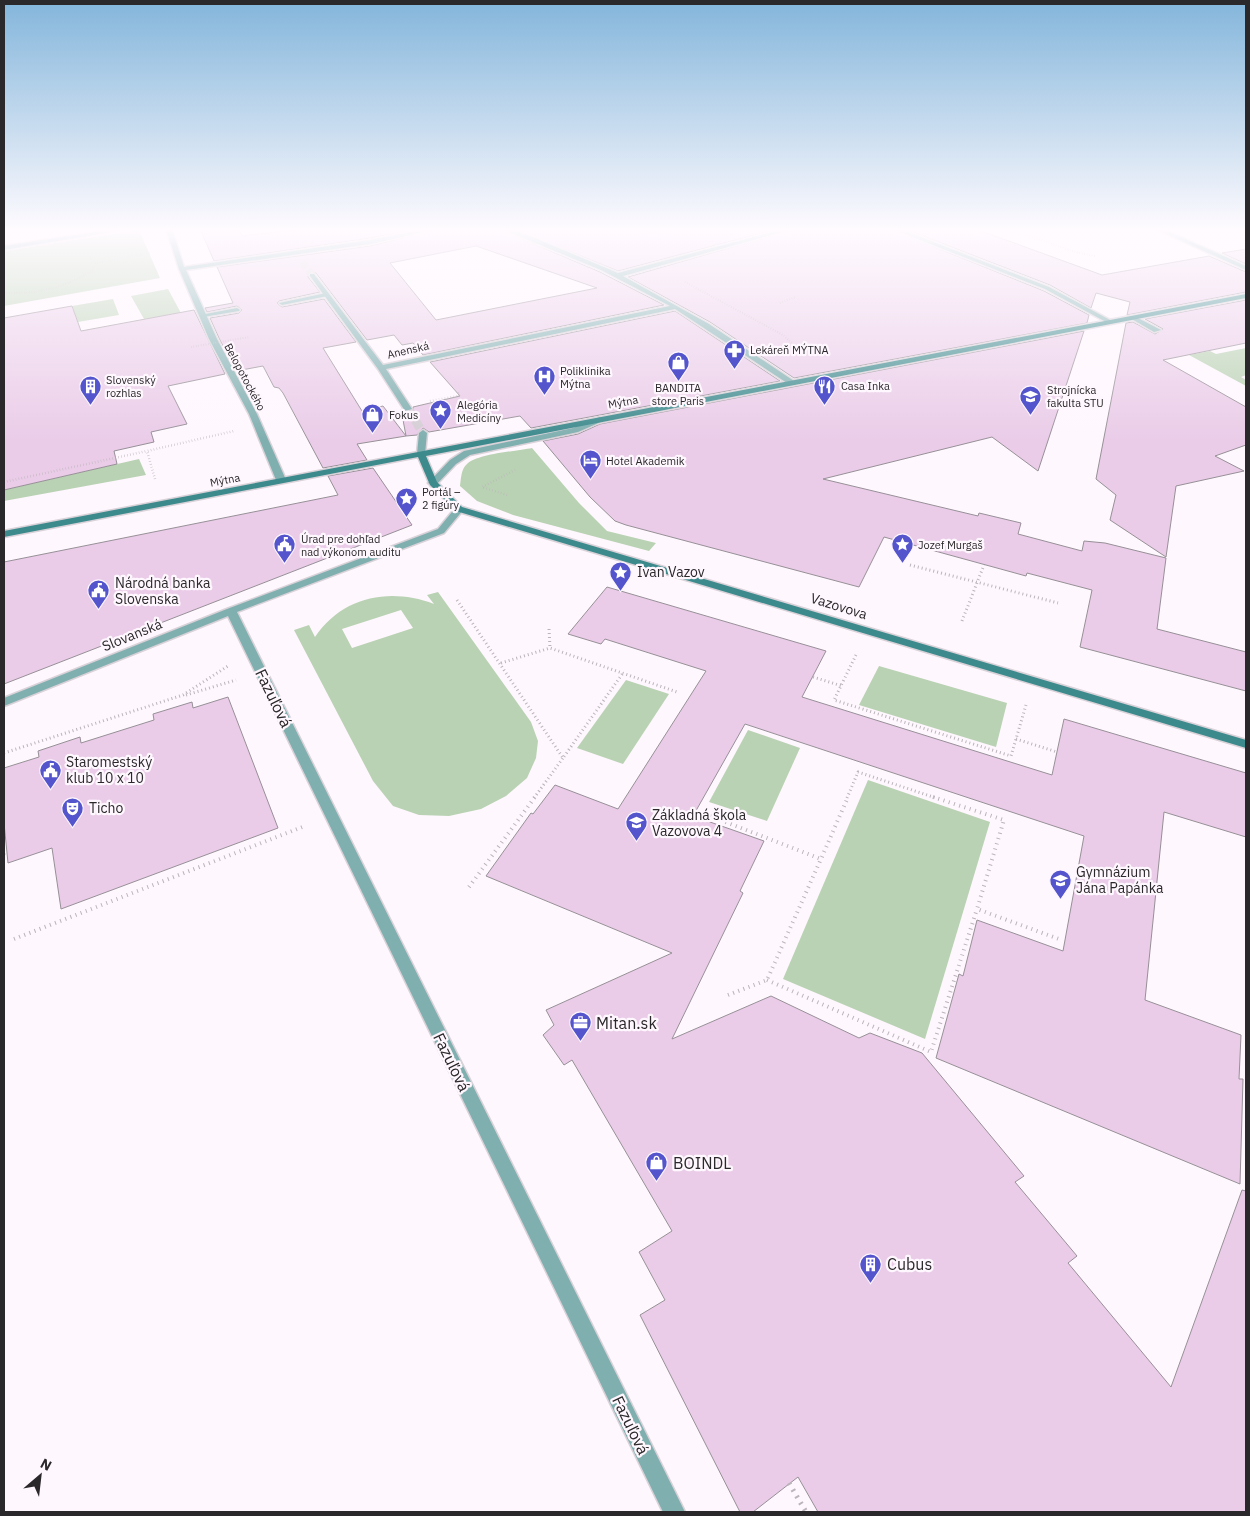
<svg xmlns="http://www.w3.org/2000/svg" width="1250" height="1516" viewBox="0 0 1250 1516" font-family="'IBM Plex Sans',sans-serif">
  <rect width="100%" height="100%" fill="#fff7fe"/>
  <g fill="#bad2b4" fill-rule="evenodd">
    <polygon points="139,230 160,278 4,306 4,251"/>
    <polygon points="168,289 188,326 181,328 174,314 144,319 131,296"/>
    <polygon points="113,299 119,315 78,322 72,306"/>
    <polygon points="1246,348 1246,375 1241,377 1246,380 1246,386 1189,355 1210,351 1216,354"/>
    <path d="M532,448L579,503L607,531L656,543L649,551L513,515L477,501L460,486C461,479 461,469 467,464C477,454 517,451 532,448Z"/>
    <polygon points="139,459 146,475 4,501 4,490"/>
    <path d="M438,592L531,722L538,741L536,758L527,778L506,796L481,809L449,816L419,815L393,806L373,781L294,630L309,625L315,637C342,597 389,587 434,604L427,595ZM401,610L413,628L352,648L342,629Z"/>
    <polygon points="879,666 1007,703 996,747 859,705"/>
    <polygon points="626,680 669,694 623,764 577,748"/>
    <polygon points="748,730 800,748 767,821 709,802"/>
    <polygon points="868,780 990,822 925,1039 783,979"/>
  </g>
  <g fill="#eacce8" stroke="#979097" fill-rule="evenodd">
    <polygon points="200,229 239,229 242,236 302,229 417,229 370,238 214,261"/>
    <path d="M439,229H499L600,272L664,305L423,355L413,343L402,345L394,335L367,340L316,273H309L308,277L320,292L279,301L277,303L282,307L324,299L356,342L323,348L362,411L383,406L406,436L357,444L367,460L323,468L283,393L279,388L274,387L263,366L236,371L219,338L210,318L239,313L242,310L237,306L207,312L205,308L233,303L217,267L370,246ZM476,246L597,288L436,320L390,263Z"/>
    <polygon points="514,229 777,229 618,271"/>
    <polygon points="795,229 890,229 1044,291 1089,315 1087,323 794,378 710,322 628,277"/>
    <polygon points="905,229 976,229 1102,275 1209,256 1246,272 1246,292 1127,315 1130,302 1096,293 1091,308 1050,285"/>
    <polygon points="1246,249 1246,264 1222,253"/>
    <polygon points="1246,300 1246,343 1163,360 1246,407 1246,445 1215,456 1244,471 1176,486 1166,557 1110,520 1116,495 1096,479 1126,323 1133,322 1155,334 1163,329 1145,319"/>
    <polygon points="72,306 81,331 194,310 225,374 168,386 187,424 151,432 154,442 114,451 117,464 4,490 4,318"/>
    <polygon points="675,311 780,381 531,428 520,416 429,432 423,428 417,435 406,436 401,409 406,413 413,411 413,407 460,396 430,362"/>
    <polygon points="1084,331 1038,471 992,437 823,479 978,516 979,513 1021,523 1018,534 1082,551 1084,541 1105,543 1166,558 1157,629 1246,652 1246,691 1080,647 1092,590 1027,573 1026,576 884,537 859,587 626,525 615,521 590,497 543,441 578,434 600,424"/>
    <polygon points="373,468 412,525 4,684 4,562 338,495 328,476"/>
    <polygon points="607,587 826,651 802,697 1052,775 1064,719 1246,773 1246,837 1164,812 1145,1000 1241,1035 1239,1079 1243,1079 1240,1184 936,1058 959,974 963,976 977,920 1063,951 1084,836 745,724 693,816 764,841 740,891 743,893 672,1039 771,996 859,1038 870,1033 922,1053 1024,1176 1015,1182 1077,1256 1068,1263 1171,1387 1242,1190 1246,1191 1246,1512 818,1512 798,1477 753,1512 740,1512 640,1315 665,1300 639,1252 672,1231 572,1060 564,1065 543,1035 554,1025 546,1010 672,953 486,876 531,813 533,814 555,785 618,809 706,671 605,639 601,644 568,634"/>
    <polygon points="228,697 278,828 61,909 52,848 8,863 4,823 4,768 39,757 38,751 80,737 81,743 154,720 153,714 192,702 193,708"/>
  </g>
  <g fill="none" stroke-linecap="round" stroke-linejoin="round">
    <polyline stroke="#d4ced4" stroke-width="7" stroke-dasharray="7 3" stroke-linecap="butt" points="302,262 312,275"/>
    <polyline stroke="#d4ced4" stroke-width="9" stroke-dasharray="9 4.5" stroke-linecap="butt" points="408,409 423,433"/>
    <defs>
      <g id="lane">
        <polygon points="1155,229 1163,229 1246,266 1246,270"/>
        <polygon points="326,293 328,294 328,296 282,305 279,303"/>
        <polygon points="237,308 240,310 239,311 203,317 200,315"/>
        <polygon points="1130,316 1134,316 1161,330 1154,332 1130,318"/>
      </g>
      <g id="street">
        <polygon points="115,229 129,229 4,250 4,246"/>
        <polygon points="166,229 172,229 184,267 370,240 426,229 437,229 370,244 186,270 217,339 257,414 286,480 284,482 276,480 249,414 209,339 179,269"/>
        <polygon points="501,229 509,229 535,238 618,273 784,229 793,229 623,276 709,324 797,383 790,385 675,309 386,369 412,409 405,411 378,369 310,276 310,274 314,274 383,365 670,306 601,270"/>
        <polygon points="892,229 900,229 1049,287 1112,321 1106,322 1045,289"/>
        <polygon points="600,417 604,419 603,421 578,432 470,455 456,464 436,485 428,483 450,460 464,451 573,428"/>
        <polygon points="423,430 427,433 425,454 421,457 417,454 419,433"/>
        <polygon points="459,506 464,509 444,533 237,612 685,1512 663,1512 228,616 4,706 4,698 227,609 438,529 456,507"/>
      </g>
      <polygon id="secondary" points="1246,294 1246,298 426,456 437,482 462,507 1246,740 1246,748 456,511 430,485 418,457 4,537 4,531"/>
    </defs>
    <use href="#lane" stroke="#d9d2d8" stroke-width="3"/>
    <use href="#street" stroke="#d9d2d8" stroke-width="3"/>
    <use href="#secondary" stroke="#d9d2d8" stroke-width="3"/>
    <g stroke="#bbb5bb" stroke-width="2" stroke-dasharray="0.5 2" stroke-linecap="butt">
      <polyline points="645,229 659,235"/>
      <polyline points="1018,232 1075,252 1095,256"/>
      <polyline points="655,233 672,229"/>
      <polyline points="95,263 151,253"/>
      <polyline points="685,282 783,335 805,355"/>
      <path d="M4,293C37,294 67,288 94,269L95,263L90,257"/>
      <polyline points="780,303 796,297"/>
    </g>
    <g stroke="#bbb5bb" stroke-width="2.5" stroke-dasharray="0.5 2.5" stroke-linecap="butt">
      <polyline points="430,401 459,396 458,391"/>
      <polyline points="155,479 147,451 234,431"/>
      <polyline points="4,482 147,451"/>
      <polyline points="507,495 482,487 515,470"/>
    </g>
    <g stroke="#bbb5bb" stroke-width="3" stroke-dasharray="1 3" stroke-linecap="butt">
      <polyline points="910,565 1058,603"/>
      <polyline points="457,600 563,758 623,673"/>
      <polyline points="962,621 984,565"/>
      <polyline points="549,629 550,648"/>
      <polyline points="856,655 834,700 1011,756 1026,705"/>
      <polyline points="501,663 550,648 677,692"/>
      <polyline points="813,677 842,686"/>
      <polyline points="186,695 236,680"/>
      <polyline points="1016,739 1057,752"/>
      <polyline points="4,753 183,695 228,666"/>
      <polyline points="534,798 563,758"/>
      <polyline points="847,798 858,772 936,798"/>
    </g>
    <g stroke="#bbb5bb" stroke-width="4" stroke-dasharray="1 4.5" stroke-linecap="butt">
      <polyline points="933,797 1004,820 977,909 1059,939"/>
      <polyline points="705,814 821,859 848,797"/>
      <polyline points="4,853 7,852"/>
      <polyline points="469,887 535,797"/>
      <polyline points="14,939 305,826"/>
      <polyline points="767,980 931,1052 977,909"/>
      <polyline points="728,995 767,980 821,859"/>
    </g>
    <polyline stroke="#bbb5bb" stroke-width="5" stroke-dasharray="2 5.5" stroke-linecap="butt" points="789,1483 806,1512"/>
    <use href="#lane" fill="#80afb0" fill-rule="evenodd"/>
    <use href="#street" fill="#80afb0" fill-rule="evenodd"/>
    <use href="#secondary" fill="#3d8a8d" fill-rule="evenodd"/>
    <polyline stroke="#bbb5bb" stroke-width="2" stroke-dasharray="0.5 2" stroke-linecap="butt" points="191,347 249,337"/>
  </g>
  <linearGradient id="sky" x2="0" y2="1"><stop stop-color="#83b5db"/><stop offset="0.52" stop-color="#fffbff"/><stop offset="1" stop-color="#fffbff" stop-opacity="0"/></linearGradient>
  <rect width="1250" height="441" fill="url(#sky)"/>
  <defs>
    <symbol id="pharmacy-pin" viewBox="-11 -11 22 30"><path d="M0 17L-7.5 6A9.5 9.5 0 1 1 7.5 6Z" fill="#5455cc" stroke="#fff7fe"/><path d="M-2-6h4v4h4v4h-4v4h-4v-4h-4v-4h4Z" fill="#fff"/></symbol>
    <symbol id="shop-pin" viewBox="-11 -11 22 30"><path d="M0 17L-7.5 6A9.5 9.5 0 1 1 7.5 6Z" fill="#5455cc" stroke="#fff7fe"/><path d="M-5-2.5h2.3a2.7 3.5 0 0 1 5.4 0H5L5.5 6h-11ZM-1.5-2.5h3a1.5 2.3 0 0 0-3 0Z" fill="#fff"/></symbol>
    <symbol id="hospital-pin" viewBox="-11 -11 22 30"><path d="M0 17L-7.5 6A9.5 9.5 0 1 1 7.5 6Z" fill="#5455cc" stroke="#fff7fe"/><path d="M-5-5h3v3.5h4V-5h3V5h-3V1.5h-4V5h-3Z" fill="#fff"/></symbol>
    <symbol id="building-pin" viewBox="-11 -11 22 30"><path d="M0 17L-7.5 6A9.5 9.5 0 1 1 7.5 6Z" fill="#5455cc" stroke="#fff7fe"/><path d="M-4-6H4V6H1V3H-1V6H-4ZM-2.5-4.3h1.7v1.8h-1.7ZM.8-4.3h1.7v1.8H.8ZM-2.5-1h1.7V.8h-1.7ZM.8-1h1.7V.8H.8Z" fill="#fff"/></symbol>
    <symbol id="restaurant-pin" viewBox="-11 -11 22 30"><path d="M0 17L-7.5 6A9.5 9.5 0 1 1 7.5 6Z" fill="#5455cc" stroke="#fff7fe"/><path d="M-5-6h1v4h1v-4h1v4h1v-4h1v5L-1.5 .5V6h-2V.5L-5-1ZM5-6V6H3V1.5H1.5Q1.5-4 5-6Z" fill="#fff"/></symbol>
    <symbol id="university-pin" viewBox="-11 -11 22 30"><path d="M0 17L-7.5 6A9.5 9.5 0 1 1 7.5 6Z" fill="#5455cc" stroke="#fff7fe"/><path d="M0-5L7-2L0 1L-7-2ZM-4 1L0 2.5L4 1V4Q0 6-4 4Z" fill="#fff"/></symbol>
    <symbol id="sight-pin" viewBox="-11 -11 22 30"><path d="M0 17L-7.5 6A9.5 9.5 0 1 1 7.5 6Z" fill="#5455cc" stroke="#fff7fe"/><path d="M0-6L1.8-2.2L6-1.7L2.9 1.2L3.7 5.4L0 3.3L-3.7 5.4L-2.9 1.2L-6-1.7L-1.8-2.2Z" fill="#fff"/></symbol>
    <symbol id="hotel-pin" viewBox="-11 -11 22 30"><path d="M0 17L-7.5 6A9.5 9.5 0 1 1 7.5 6Z" fill="#5455cc" stroke="#fff7fe"/><path d="M-6-4.5h1.5V1H6V5H4.5V3h-9V5H-6ZM-4 0a1.8 1.8 0 1 1 3.6 0ZM.5 0V-2.5h3Q6-2.5 6 0Z" fill="#fff"/></symbol>
    <symbol id="civic-pin" viewBox="-11 -11 22 30"><path d="M0 17L-7.5 6A9.5 9.5 0 1 1 7.5 6Z" fill="#5455cc" stroke="#fff7fe"/><path d="M-.6-6.5H3V-4.5H.6V-3L4-1V1h2V6H-6V1h2V-1L-.6-3ZM-1.2 2.5V6h2.4V2.5Z" fill="#fff"/></symbol>
    <symbol id="theatre-pin" viewBox="-11 -11 22 30"><path d="M0 17L-7.5 6A9.5 9.5 0 1 1 7.5 6Z" fill="#5455cc" stroke="#fff7fe"/><path d="M-5-5.5Q0-4 5-5.5V0Q5 5 0 6Q-5 5-5 0ZM-3.3-2.5H-1v1.5H-3.3ZM1-2.5H3.3v1.5H1ZM-2.8 1Q0 5.5 2.8 1Z" fill="#fff"/></symbol>
    <symbol id="school-pin" viewBox="-11 -11 22 30"><path d="M0 17L-7.5 6A9.5 9.5 0 1 1 7.5 6Z" fill="#5455cc" stroke="#fff7fe"/><path d="M0-5L7-2L0 1L-7-2ZM-4 1L0 2.5L4 1V4Q0 6-4 4Z" fill="#fff"/></symbol>
    <symbol id="office-pin" viewBox="-11 -11 22 30"><path d="M0 17L-7.5 6A9.5 9.5 0 1 1 7.5 6Z" fill="#5455cc" stroke="#fff7fe"/><path d="M-6-3h4V-5.5h4V-3h4V5H-6ZM-1-4.5V-3h2v-1.5ZM-6 0V1H6V0Z" fill="#fff"/></symbol>
  </defs>
  <g fill-rule="evenodd">
    <use href="#pharmacy-pin" x="722" y="338" width="25" height="34"/>
    <use href="#shop-pin" x="666" y="350" width="25" height="34"/>
    <use href="#hospital-pin" x="532" y="364" width="25" height="34"/>
    <use href="#building-pin" x="78" y="374" width="25" height="34"/>
    <use href="#restaurant-pin" x="812" y="374" width="25" height="34"/>
    <use href="#university-pin" x="1018" y="384" width="25" height="34"/>
    <use href="#sight-pin" x="428" y="398" width="25" height="34"/>
    <use href="#shop-pin" x="360" y="402" width="25" height="34"/>
    <use href="#hotel-pin" x="578" y="448" width="25" height="34"/>
    <use href="#sight-pin" x="394" y="486" width="25" height="34"/>
    <use href="#civic-pin" x="272" y="532" width="25" height="34"/>
    <use href="#sight-pin" x="890" y="532" width="25" height="34"/>
    <use href="#sight-pin" x="608" y="560" width="25" height="34"/>
    <use href="#civic-pin" x="86" y="578" width="25" height="34"/>
    <use href="#civic-pin" x="38" y="758" width="25" height="34"/>
    <use href="#theatre-pin" x="60" y="796" width="25" height="34"/>
    <use href="#school-pin" x="624" y="810" width="25" height="34"/>
    <use href="#school-pin" x="1048" y="868" width="25" height="34"/>
    <use href="#office-pin" x="568" y="1010" width="25" height="34"/>
    <use href="#shop-pin" x="644" y="1150" width="25" height="34"/>
    <use href="#building-pin" x="858" y="1252" width="25" height="34"/>
  </g>
  <g text-anchor="middle" stroke-width="4.5" stroke-linejoin="round" paint-order="stroke">
    <g font-size="11" fill="#2a282a" stroke="#fff7fe">
      <text transform="translate(408 350) rotate(-13)" y="4">Anenská</text>
      <text transform="translate(245 377) rotate(62)" y="4">Belopotockého</text>
      <text transform="translate(623 402) rotate(-10)" y="4">Mýtna</text>
      <text transform="translate(225 480) rotate(-11)" y="4">Mýtna</text>
    </g>
    <g font-size="11" fill="#2a282a" stroke="#fff7fe" text-anchor="start">
      <text x="750" y="354">Lekáreň MÝTNA</text>
      <text x="560" y="375">Poliklinika<tspan x="560" dy="13">Mýtna</tspan></text>
      <text x="106" y="384">Slovenský<tspan x="106" dy="13">rozhlas</tspan></text>
      <text x="841" y="390">Casa Inka</text>
      <text x="678" y="392" text-anchor="middle">BANDITA<tspan x="678" dy="13">store Paris</tspan></text>
      <text x="1047" y="394">Strojnícka<tspan x="1047" dy="13">fakulta STU</tspan></text>
      <text x="457" y="409">Alegória<tspan x="457" dy="13">Medicíny</tspan></text>
      <text x="389" y="419">Fokus</text>
      <text x="606" y="465">Hotel Akademik</text>
      <text x="422" y="496">Portál –<tspan x="422" dy="13">2 figúry</tspan></text>
      <text x="301" y="543">Úrad pre dohľad<tspan x="301" dy="13">nad výkonom auditu</tspan></text>
      <text x="918" y="549">Jozef Murgaš</text>
    </g>
    <g font-size="14" fill="#2a282a" stroke="#fff7fe" text-anchor="start">
      <text x="637" y="577">Ivan Vazov</text>
      <text x="115" y="588">Národná banka<tspan x="115" dy="16">Slovenska</tspan></text>
      <text x="66" y="767">Staromestský<tspan x="66" dy="16">klub 10 x 10</tspan></text>
      <text x="89" y="813">Ticho</text>
      <text x="652" y="820">Základná škola<tspan x="652" dy="16">Vazovova 4</tspan></text>
      <text x="1076" y="877">Gymnázium<tspan x="1076" dy="16">Jána Papánka</tspan></text>
    </g>
    <g font-size="14" fill="#2a282a" stroke="#fff7fe">
      <text transform="translate(839 606) rotate(17)" y="5">Vazovova</text>
      <text transform="translate(132 635) rotate(-22)" y="5">Slovanská</text>
    </g>
    <g font-size="16" fill="#2a282a" stroke="#fff7fe">
      <text transform="translate(274 698) rotate(64)" y="6">Fazuľová</text>
      <text transform="translate(452 1062) rotate(64)" y="6">Fazuľová</text>
      <text transform="translate(631 1425) rotate(64)" y="6">Fazuľová</text>
    </g>
    <g font-size="16" fill="#2a282a" stroke="#fff7fe" text-anchor="start">
      <text x="596" y="1029">Mitan.sk</text>
      <text x="673" y="1169">BOINDL</text>
      <text x="887" y="1270">Cubus</text>
    </g>
  </g>
  <rect width="1250" height="1516" fill="none" stroke="#2a282a" stroke-width="10"/>
  <g transform="translate(40 1476) rotate(28)" stroke="#fff7fe" stroke-width="4" paint-order="stroke">
  <path d="M0-4L9 19L0 12L-9 19Z" fill="#2a282a"/>
  <text y="-8" font-size="14" font-weight="bold" text-anchor="middle" fill="#2a282a">N</text>
  </g>
</svg>
